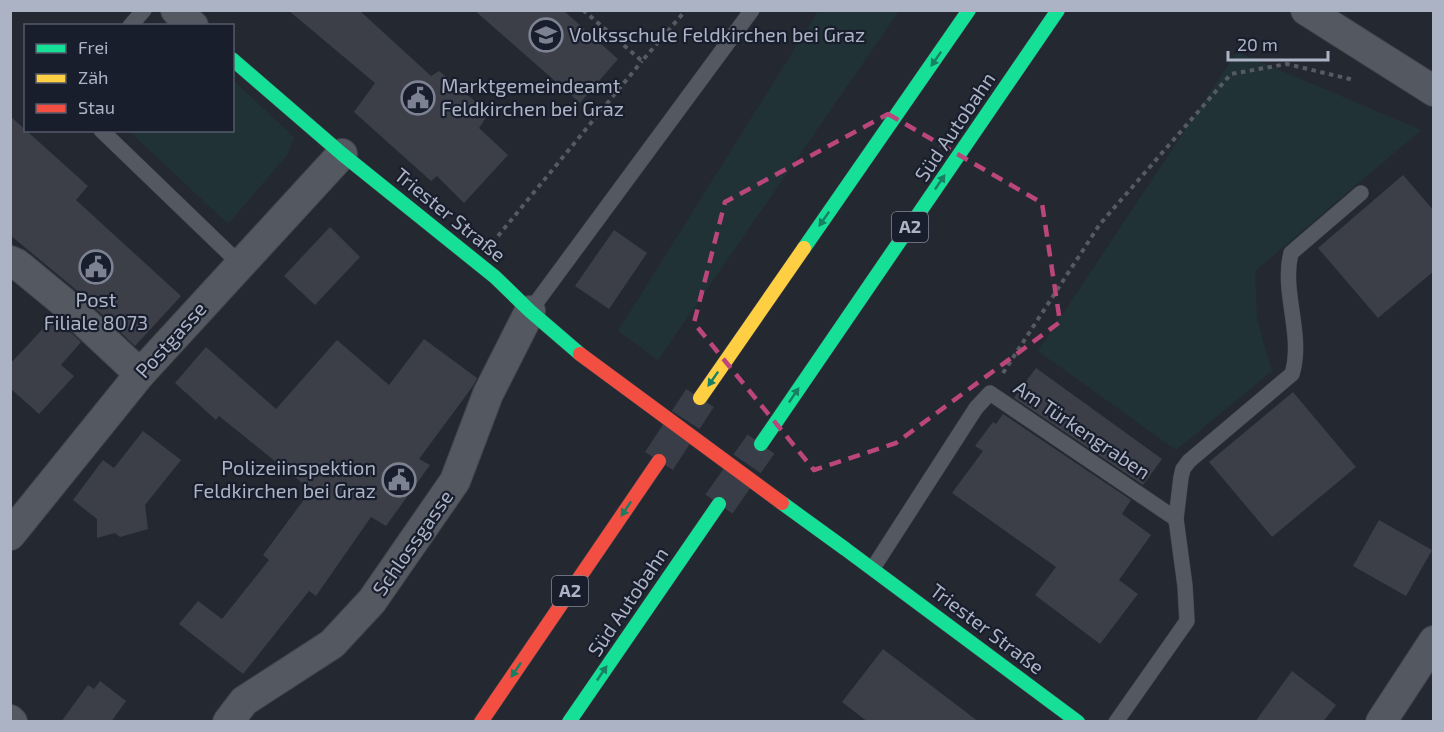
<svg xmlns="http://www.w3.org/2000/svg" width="1444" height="732" viewBox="0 0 1444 732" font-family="'Exo 2',sans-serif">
  <rect width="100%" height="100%" fill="#242831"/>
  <g fill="#213237">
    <polygon points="819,10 899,11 658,360 618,331"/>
    <polygon points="1237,52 1421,130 1255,271 1257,320 1272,371 1176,450 1038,351"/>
    <polygon points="233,80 294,137 287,155 228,224 129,131 232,130"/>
  </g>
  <g fill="#3c3f48">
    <polygon points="288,10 359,10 431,76 439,71 489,113 479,128 508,155 464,203 437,176 431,181 354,112 375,83"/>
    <polygon points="474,10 563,10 618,59 580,103"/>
    <polygon points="10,116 88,186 76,200 181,296 135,346 74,288 10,235"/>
    <polygon points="1403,175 1434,211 1434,271 1378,318 1318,248"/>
    <polygon points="330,227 360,257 315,305 284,276"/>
    <polygon points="614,230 647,253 609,309 575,286"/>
    <polygon points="54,317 81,342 61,365 74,376 39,414 10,388 10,364"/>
    <polygon points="424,339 477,378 473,386 419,459 430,465 386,526 371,517 316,596 309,591 243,674 179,624 198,601 222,619 269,560 263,555 311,490 219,416 216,420 175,383 206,347 276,409 337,340 389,385"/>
    <polygon points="1036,368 1162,459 1143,485 1014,398"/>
    <polygon points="1293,392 1356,467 1272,537 1209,462"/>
    <polygon points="1003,414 1131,500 1122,514 1151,535 1119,580 1138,594 1100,644 1035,595 1056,567 952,493 983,451 975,446 993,422 996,424"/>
    <polygon points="143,431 181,460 145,505 148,529 120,537 115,533 97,538 97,519 73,500 103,460 114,468"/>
    <polygon points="1379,520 1432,550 1406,596 1353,566"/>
    <polygon points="883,649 979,722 868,722 842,702"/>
    <polygon points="1292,671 1336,705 1323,722 1255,722"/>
    <polygon points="100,681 126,701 111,722 61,722 88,685 94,689"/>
  </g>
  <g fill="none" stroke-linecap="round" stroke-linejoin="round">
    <g stroke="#383d47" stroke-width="33" stroke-dasharray="33 16" stroke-linecap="butt">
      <polyline points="659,461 700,398"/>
      <polyline points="719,504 761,444"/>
    </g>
    <defs>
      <g id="lane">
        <polyline points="130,26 144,10"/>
        <polyline points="101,130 240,264"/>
        <polyline points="530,311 752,10"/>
        <polyline points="873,568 976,408 990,393 1176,519"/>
        <path d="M1116,722L1187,621L1185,586L1176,519L1181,477L1183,469L1189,461L1292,374C1304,335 1281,292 1291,253L1361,193"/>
      </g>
      <g id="street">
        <polyline points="176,10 193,26"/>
        <polyline points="1306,10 1434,91"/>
        <polyline points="10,261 17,264 62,301 140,374"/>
        <polyline points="10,535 140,374 342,154"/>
        <polyline points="10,720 12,722"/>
        <polyline points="228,722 244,701 332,644 372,601 455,481 488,394 530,311"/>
        <polyline points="1381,722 1434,641"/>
      </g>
      <g id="fast">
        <polyline points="232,59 342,154 495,277 530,311 580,354"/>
        <polyline points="804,248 969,10"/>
        <polyline points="761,444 1058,10"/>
        <polyline points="844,548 1078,722"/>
        <polyline points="569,722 719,504"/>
      </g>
      <polyline id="slow" points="700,398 804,248"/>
      <polyline id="jam" points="481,722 659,461"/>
    </defs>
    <use href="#lane" stroke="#40434a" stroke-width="16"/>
    <use href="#street" stroke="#40434a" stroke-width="32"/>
    <use href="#fast" stroke="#40434a" stroke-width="15"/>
    <use href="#slow" stroke="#40434a" stroke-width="15"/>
    <use href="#jam" stroke="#40434a" stroke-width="15"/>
    <g stroke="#565a63" stroke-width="4" stroke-dasharray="4.5 4.5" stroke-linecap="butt">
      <polyline points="583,10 642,61 686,10"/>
      <polyline points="498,236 642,61"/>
      <polyline points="1003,373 1100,224 1231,74 1287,64 1354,80"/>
    </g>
    <use href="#lane" stroke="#545860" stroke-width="15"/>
    <use href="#street" stroke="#545860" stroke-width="30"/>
    <use href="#fast" stroke="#16e098" stroke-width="14"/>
    <use href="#slow" stroke="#ffcf43" stroke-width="14"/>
    <use href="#jam" stroke="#f24e42" stroke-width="14"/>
    <defs>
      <polyline id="fast-bridge" points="782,503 844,548"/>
      <polyline id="jam-bridge" points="580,354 782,503"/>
    </defs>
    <use href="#fast-bridge" stroke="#40434a" stroke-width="15" stroke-linecap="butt"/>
    <use href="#jam-bridge" stroke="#40434a" stroke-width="15" stroke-linecap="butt"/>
    <use href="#fast-bridge" stroke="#16e098" stroke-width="14"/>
    <use href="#jam-bridge" stroke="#f24e42" stroke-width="14"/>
  </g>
  <defs><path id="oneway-solid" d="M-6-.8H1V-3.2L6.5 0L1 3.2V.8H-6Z" transform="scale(1.5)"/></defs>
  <g fill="#177f62">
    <use href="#oneway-solid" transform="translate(936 59) rotate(125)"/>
    <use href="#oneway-solid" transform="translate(940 182) rotate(-56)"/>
    <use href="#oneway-solid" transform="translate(824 219) rotate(125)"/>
    <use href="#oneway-solid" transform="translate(713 379) rotate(125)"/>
    <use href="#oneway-solid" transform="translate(794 395) rotate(-56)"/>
    <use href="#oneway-solid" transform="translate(626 509) rotate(124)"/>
    <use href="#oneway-solid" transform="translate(516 670) rotate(124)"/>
    <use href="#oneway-solid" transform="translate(602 673) rotate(-56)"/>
  </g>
  <path fill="none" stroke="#bb467b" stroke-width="4.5" stroke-dasharray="12 8" stroke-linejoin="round" d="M888,114L1042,203L1060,322L896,443L814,470L694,323L725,202Z"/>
  <defs>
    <symbol id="school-ring" viewBox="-11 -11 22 22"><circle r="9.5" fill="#181e2c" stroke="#7c8291" stroke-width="1.5"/><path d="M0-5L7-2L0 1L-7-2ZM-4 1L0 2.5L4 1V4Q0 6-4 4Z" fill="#7c8291"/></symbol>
    <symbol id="civic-ring" viewBox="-11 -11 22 22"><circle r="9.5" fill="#181e2c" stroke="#7c8291" stroke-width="1.5"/><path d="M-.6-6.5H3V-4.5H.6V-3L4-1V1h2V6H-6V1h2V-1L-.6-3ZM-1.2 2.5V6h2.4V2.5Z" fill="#7c8291"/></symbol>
  </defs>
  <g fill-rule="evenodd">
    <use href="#school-ring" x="527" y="16" width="38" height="38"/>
    <use href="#civic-ring" x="399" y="79" width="38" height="38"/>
    <use href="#civic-ring" x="77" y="248" width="38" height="38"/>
    <use href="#civic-ring" x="380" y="461" width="38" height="38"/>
  </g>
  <g text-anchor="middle" stroke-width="4.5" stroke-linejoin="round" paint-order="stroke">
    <g fill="#181e2c" stroke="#808697" stroke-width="1.5">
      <rect x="892" y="212" width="36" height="30" rx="4.5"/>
      <rect x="552" y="576" width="36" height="30" rx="4.5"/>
    </g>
    <g font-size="18" font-weight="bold" fill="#acb3c5">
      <text x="910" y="233">A2</text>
      <text x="570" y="597">A2</text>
    </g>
    <g font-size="20" fill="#acb3c5" stroke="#181e2c" text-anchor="start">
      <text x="569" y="42">Volksschule Feldkirchen bei Graz</text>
      <text x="441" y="93">Marktgemeindeamt<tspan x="441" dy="23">Feldkirchen bei Graz</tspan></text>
      <text x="96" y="307" text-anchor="middle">Post<tspan x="96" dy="23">Filiale 8073</tspan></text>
      <text x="376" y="475" text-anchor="end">Polizeiinspektion<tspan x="376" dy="23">Feldkirchen bei Graz</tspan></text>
    </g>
    <g font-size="20" fill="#acb3c5" stroke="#181e2c">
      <text transform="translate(955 127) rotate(-56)" y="7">Süd Autobahn</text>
      <text transform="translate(450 215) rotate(39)" y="7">Triester Straße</text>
      <text transform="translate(171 340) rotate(-48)" y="7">Postgasse</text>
      <text transform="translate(1082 430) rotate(34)" y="7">Am Türkengraben</text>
      <text transform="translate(413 543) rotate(-55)" y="7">Schlossgasse</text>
      <text transform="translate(628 602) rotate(-56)" y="7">Süd Autobahn</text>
      <text transform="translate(987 629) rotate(37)" y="7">Triester Straße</text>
    </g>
  </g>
  <rect width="1444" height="732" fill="none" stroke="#acb3c5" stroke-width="24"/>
  <rect x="24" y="24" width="210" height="108" fill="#181e2c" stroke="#535a69" stroke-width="1.5"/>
  <rect x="36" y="44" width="30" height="9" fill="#16e098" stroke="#535a69" stroke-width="1.5"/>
  <text x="78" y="54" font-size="18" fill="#acb3c5">Frei</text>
  <rect x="36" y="74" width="30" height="9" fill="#ffcf43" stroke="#535a69" stroke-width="1.5"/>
  <text x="78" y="84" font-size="18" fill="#acb3c5">Zäh</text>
  <rect x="36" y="104" width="30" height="9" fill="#f24e42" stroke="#535a69" stroke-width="1.5"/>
  <text x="78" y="114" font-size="18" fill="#acb3c5">Stau</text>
  <path d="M1228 51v9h100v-9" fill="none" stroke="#acb3c5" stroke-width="3"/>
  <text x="1237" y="51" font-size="18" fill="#acb3c5" stroke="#181e2c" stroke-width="4.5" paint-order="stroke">20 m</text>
</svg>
